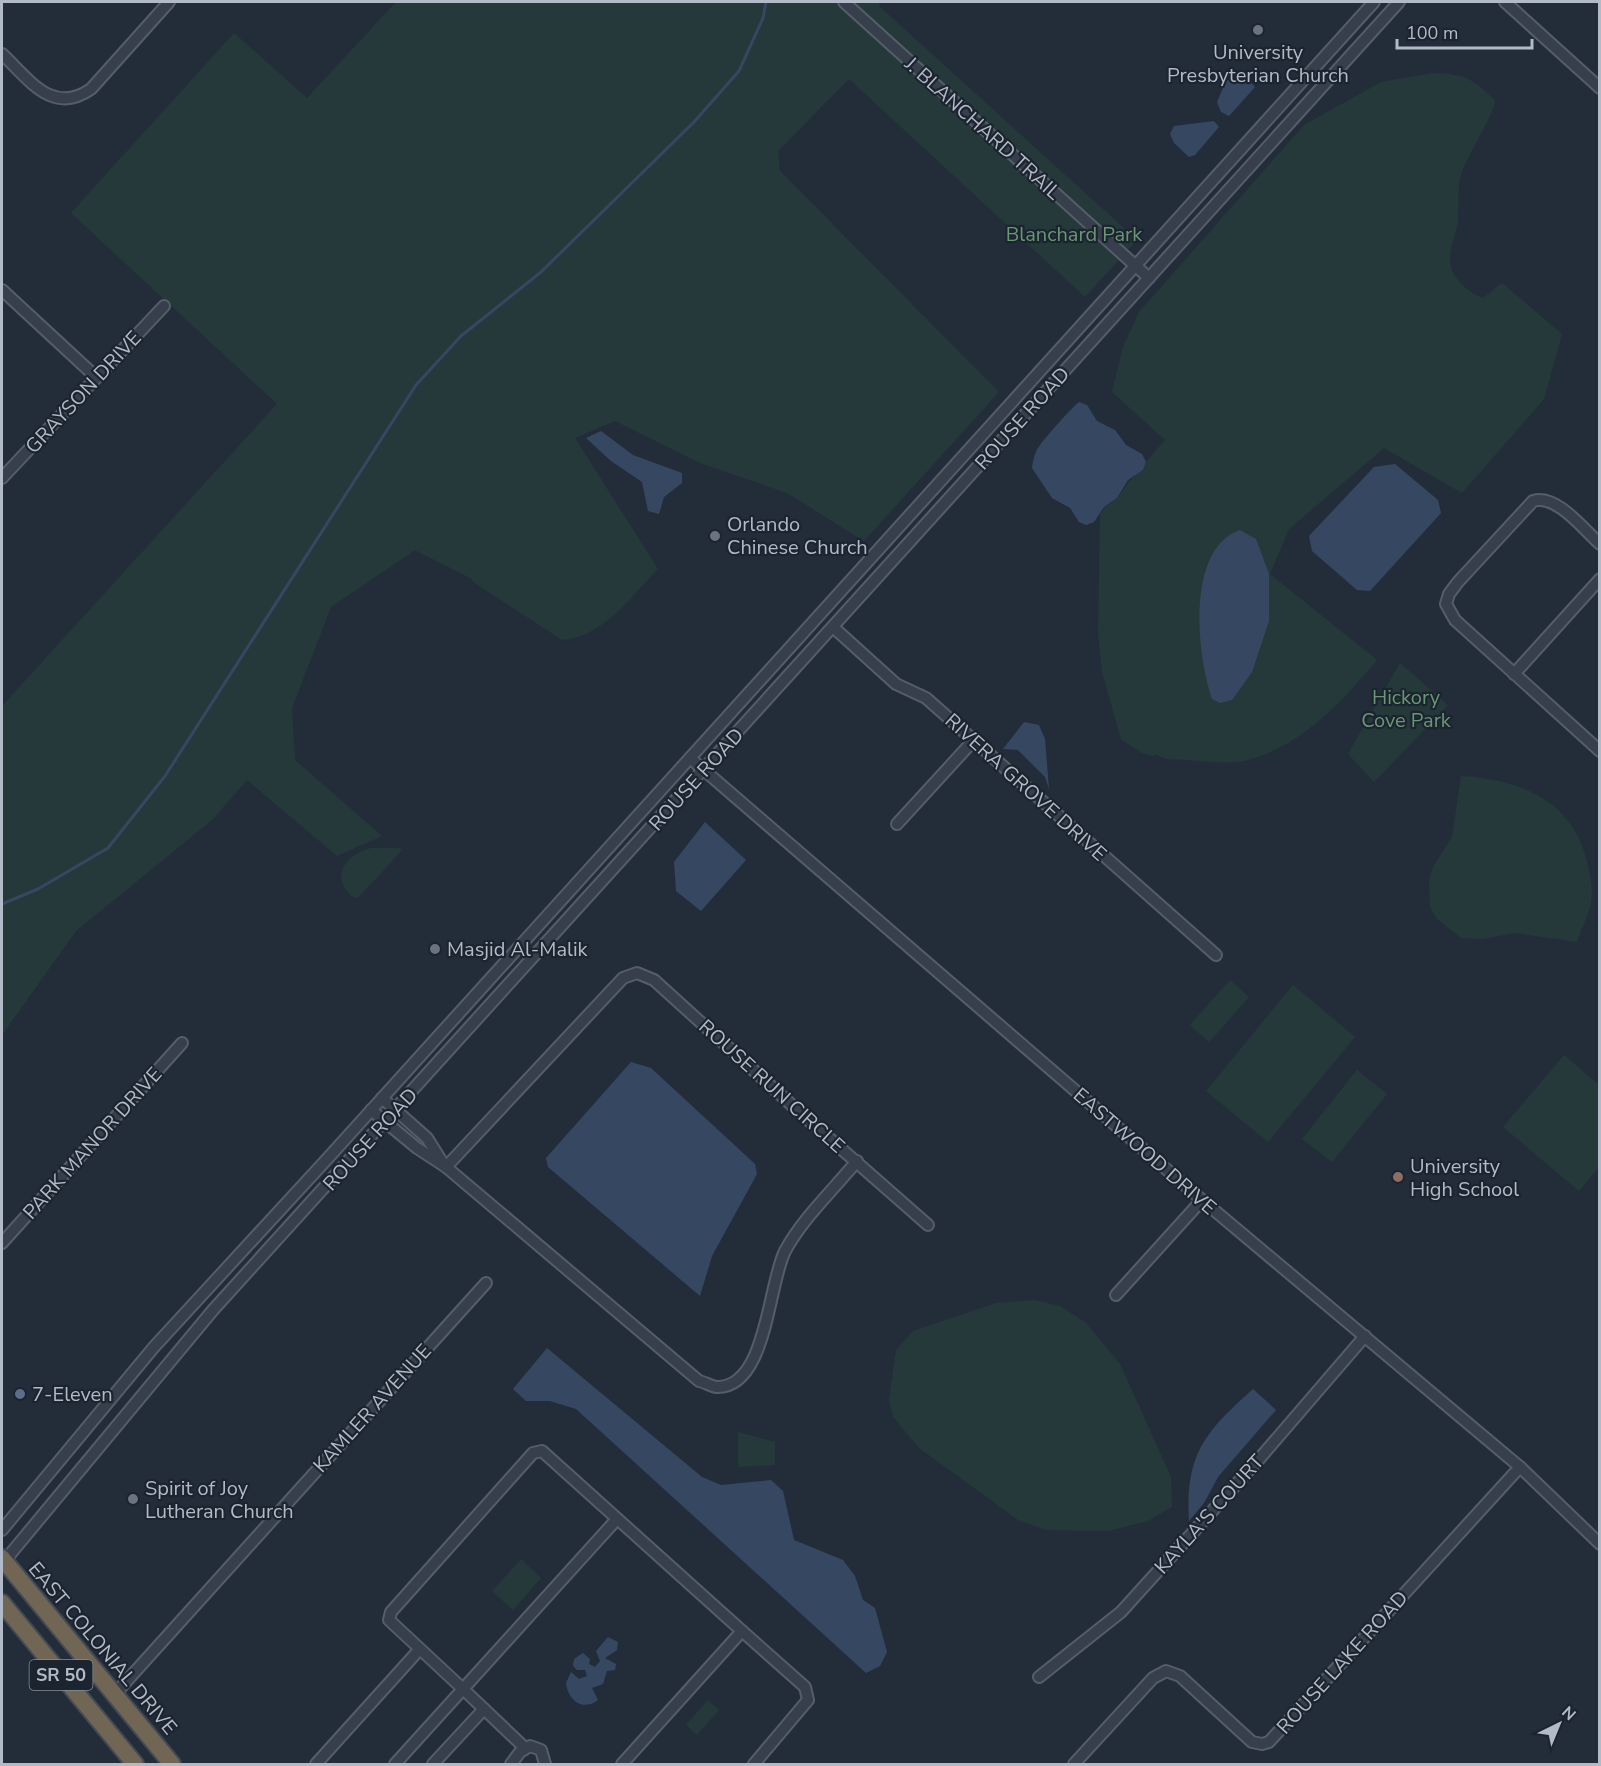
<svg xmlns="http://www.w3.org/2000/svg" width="1601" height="1766" viewBox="0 0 1601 1766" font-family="'Nunito Sans',sans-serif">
  <rect width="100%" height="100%" fill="#232d3a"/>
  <g fill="#25393b">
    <path d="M396,2H880L879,6L1137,240L1085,297L849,79L778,151L780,171L999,392L864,541L787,493L700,463L615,421L575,438L658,569C630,597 604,637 562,640L473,582L472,579L415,550L331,607L292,708L295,760L382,836L337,856L247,780L212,820L76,931L2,1035V706L277,404L71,213L234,33L307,98Z"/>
    <path d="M1434,73C1466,74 1472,79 1495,100C1495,114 1467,155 1461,175C1457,189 1459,206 1458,221C1456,234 1449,249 1450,262C1451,278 1469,293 1483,298L1502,283L1562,334L1544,399L1462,493L1384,448L1289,529L1270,574L1377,660C1341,703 1301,747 1244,761C1226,765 1186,759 1166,759L1155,754L1153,756L1142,753L1121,739L1102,672L1098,633L1100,515C1104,506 1110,505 1117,498C1129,485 1125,482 1143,470L1146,462L1165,440L1112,392L1123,347L1139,312L1304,125L1381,82Z"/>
    <polygon points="1400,663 1448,705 1374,782 1348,754"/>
    <path d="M1461,776C1521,779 1575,802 1588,866C1591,878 1593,890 1591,903C1589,915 1581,929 1577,942L1515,933L1483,939L1461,938L1437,919L1430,907L1429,881L1433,867L1452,837Z"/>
    <path d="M371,848H399L402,850L358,898L351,896C329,874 348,854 371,848Z"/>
    <polygon points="1230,980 1249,997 1209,1042 1190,1025"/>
    <polygon points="1293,985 1355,1037 1268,1142 1206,1091"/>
    <polygon points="1564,1055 1599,1085 1599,1167 1579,1191 1503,1127"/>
    <polygon points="1357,1070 1387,1094 1332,1162 1302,1139"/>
    <polygon points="1035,1300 1060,1306 1086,1323 1120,1364 1171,1477 1172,1507 1148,1521 1108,1531 1046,1530 1018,1520 919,1448 893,1417 889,1400 896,1350 913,1331 996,1303"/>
    <polygon points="738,1432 775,1442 775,1465 738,1467"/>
    <polygon points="521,1559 541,1578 513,1610 492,1591"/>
    <polygon points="708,1700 719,1710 697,1735 686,1725"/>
  </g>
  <g fill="#364861">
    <polygon points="1237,77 1248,79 1255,87 1229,116 1221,112 1217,102 1226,81"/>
    <polygon points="1214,121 1219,127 1195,155 1189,157 1174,143 1170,134 1174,126"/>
    <path d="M1079,402L1087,405L1097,421L1115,430L1126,445L1142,454L1146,462L1143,470L1128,480L1117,498L1104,507L1094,522L1086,525L1079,522L1070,508L1052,498L1032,468C1033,460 1035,451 1040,445C1045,438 1074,405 1079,402Z"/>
    <polygon points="601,431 633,455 682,473 682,483 664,497 659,514 648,511 642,482 611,461 586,438"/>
    <polygon points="1395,464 1438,500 1441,513 1370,591 1357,590 1312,551 1309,536 1374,467"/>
    <path d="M1240,530L1256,539L1269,574V621L1252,672L1232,700L1220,703L1212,699C1197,656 1185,549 1240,530Z"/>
    <polygon points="1024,722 1039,725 1045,739 1049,789 1045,777 1018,750 1003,749"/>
    <polygon points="705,822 746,860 701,911 676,891 674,862"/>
    <polygon points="631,1062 651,1068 755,1164 757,1174 712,1256 700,1296 548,1167 546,1158"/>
    <polygon points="547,1348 702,1477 721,1485 771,1480 783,1491 794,1540 843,1560 855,1576 863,1600 875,1608 887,1652 880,1666 866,1673 576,1409 550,1401 526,1401 513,1389"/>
    <path d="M1253,1389L1276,1410L1218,1477L1204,1503L1189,1521C1185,1454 1205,1432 1253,1389Z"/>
    <path d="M608,1637L618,1642L617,1650L605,1658L616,1664L615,1670L607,1671L603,1684L592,1688L598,1700C582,1712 568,1700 566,1683L571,1672L579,1679L587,1676L585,1670H577L573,1666L574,1659L583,1653L590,1659L589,1664L595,1667L600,1661L596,1651Z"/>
  </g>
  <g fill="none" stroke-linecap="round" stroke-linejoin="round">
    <polyline stroke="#364861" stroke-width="3" points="2,904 38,889 108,848 165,776 416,385 461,336 541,272 694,122 739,71 763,18 766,2"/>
    <defs>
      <g id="minor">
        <polyline points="844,2 1149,278"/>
        <polyline points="1505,2 1600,88"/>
        <path d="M2,54C29,79 52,116 91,89L169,2"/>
        <polyline points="2,290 96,377"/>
        <polyline points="2,478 164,306"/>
        <path d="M1600,544C1583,529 1557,494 1533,501L1458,582L1449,594L1446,604L1455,620L1600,751"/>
        <polyline points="833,627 896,684 926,698 1216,955"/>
        <polyline points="1514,674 1600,579"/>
        <polyline points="690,758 1202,1200 1520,1467 1600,1544"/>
        <polyline points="897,824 973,741"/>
        <polyline points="382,1098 427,1138 442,1162"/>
        <path d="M371,1110L417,1148L446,1167L699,1381C704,1382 711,1386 716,1387C767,1389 768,1284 785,1251C803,1218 833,1190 857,1161"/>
        <polyline points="446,1167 623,978 637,973 654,980 805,1117 928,1225"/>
        <polyline points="2,1243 182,1043"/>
        <polyline points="1116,1295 1202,1200"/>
        <polyline points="617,1519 463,1689 389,1620 391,1612 533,1453 542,1451 742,1631 622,1764"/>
        <polyline points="2,1530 154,1347 328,1158 1374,2"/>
        <polyline points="2,1564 213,1310 1399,2"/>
        <polyline points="742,1631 805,1687 808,1700 754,1764"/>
        <polyline points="1039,1677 1121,1612 1260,1458 1365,1336"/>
        <polyline points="114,1695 486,1283"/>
        <polyline points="316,1764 419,1650"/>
        <polyline points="395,1764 463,1689 525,1748"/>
        <polyline points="433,1764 484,1709"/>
        <polyline points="511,1764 520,1752 530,1746 541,1750 545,1764"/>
        <polyline points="1074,1764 1153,1678 1166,1671 1180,1676 1252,1742 1262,1744 1269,1742 1520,1467"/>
      </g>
      <g id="highway">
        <polyline points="2,1558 172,1764"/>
        <polyline points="2,1603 135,1764"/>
      </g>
    </defs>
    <use href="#minor" stroke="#555d69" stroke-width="14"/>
    <use href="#highway" stroke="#424a56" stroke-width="20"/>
    <use href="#minor" stroke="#363f4b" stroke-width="10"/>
    <use href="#highway" stroke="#716554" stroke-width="16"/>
  </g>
  <g fill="#6b7280" stroke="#1c242f" stroke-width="2">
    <circle cx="1258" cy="30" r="6"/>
    <circle cx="715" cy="536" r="6"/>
    <circle cx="435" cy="949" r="6"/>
    <circle cx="133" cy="1499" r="6"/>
  </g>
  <circle fill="#8d6e63" stroke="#1c242f" stroke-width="2" cx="1398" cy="1177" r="6"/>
  <circle fill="#5c6f8a" stroke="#1c242f" stroke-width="2" cx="20" cy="1394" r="6"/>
  <g text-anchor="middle" stroke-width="4.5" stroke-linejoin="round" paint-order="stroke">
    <rect fill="#1c242f" stroke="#858d99" stroke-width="1.5" x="29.5" y="1660" width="63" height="30" rx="4.5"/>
    <g font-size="18" font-weight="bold" fill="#b2bac7">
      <text x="61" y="1681">SR 50</text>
    </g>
    <g font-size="20" fill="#b2bac7" stroke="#1c242f" text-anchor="start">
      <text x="1258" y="59" text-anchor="middle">University<tspan x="1258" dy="23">Presbyterian Church</tspan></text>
      <text x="727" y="531">Orlando<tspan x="727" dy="23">Chinese Church</tspan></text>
      <text x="447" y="956">Masjid Al-Malik</text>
      <text x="1410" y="1173">University<tspan x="1410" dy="23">High School</tspan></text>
      <text x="32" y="1401">7-Eleven</text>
      <text x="145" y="1495">Spirit of Joy<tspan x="145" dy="23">Lutheran Church</tspan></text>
    </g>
    <g font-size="20" fill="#b2bac7" stroke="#1c242f">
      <text transform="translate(983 128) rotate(42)" y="7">J. BLANCHARD TRAIL</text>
      <text transform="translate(83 392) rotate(-47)" y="7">GRAYSON DRIVE</text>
      <text transform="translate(1022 418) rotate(-48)" y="7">ROUSE ROAD</text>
      <text transform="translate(696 779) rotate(-48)" y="7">ROUSE ROAD</text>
      <text transform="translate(1026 787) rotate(42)" y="7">RIVERA GROVE DRIVE</text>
      <text transform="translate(772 1086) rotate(42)" y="7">ROUSE RUN CIRCLE</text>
      <text transform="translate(370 1139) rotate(-48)" y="7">ROUSE ROAD</text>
      <text transform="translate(92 1143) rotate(-48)" y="7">PARK MANOR DRIVE</text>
      <text transform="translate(1145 1151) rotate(41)" y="7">EASTWOOD DRIVE</text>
      <text transform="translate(372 1408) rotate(-48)" y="7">KAMLER AVENUE</text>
      <text transform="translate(1209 1514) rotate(-48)" y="7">KAYLA'S COURT</text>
      <text transform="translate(103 1648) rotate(50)" y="7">EAST COLONIAL DRIVE</text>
      <text transform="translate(1342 1662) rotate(-48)" y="7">ROUSE LAKE ROAD</text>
    </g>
    <g font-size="20" fill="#699774" stroke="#1c242f">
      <text x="1074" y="241">Blanchard Park</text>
      <text x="1406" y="704">Hickory<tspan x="1406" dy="23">Cove Park</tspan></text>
    </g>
  </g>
  <rect width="1601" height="1766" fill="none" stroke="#b2bac7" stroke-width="6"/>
  <g transform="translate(1559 1724) rotate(43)" stroke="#1c242f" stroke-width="4.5" paint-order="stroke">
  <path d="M0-4.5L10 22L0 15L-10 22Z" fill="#b2bac7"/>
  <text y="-9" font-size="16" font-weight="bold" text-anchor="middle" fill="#b2bac7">N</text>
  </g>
  <path d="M1397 39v9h135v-9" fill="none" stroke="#b2bac7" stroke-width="3"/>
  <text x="1406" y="39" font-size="18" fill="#b2bac7" stroke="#1c242f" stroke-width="4.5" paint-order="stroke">100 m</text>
</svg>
